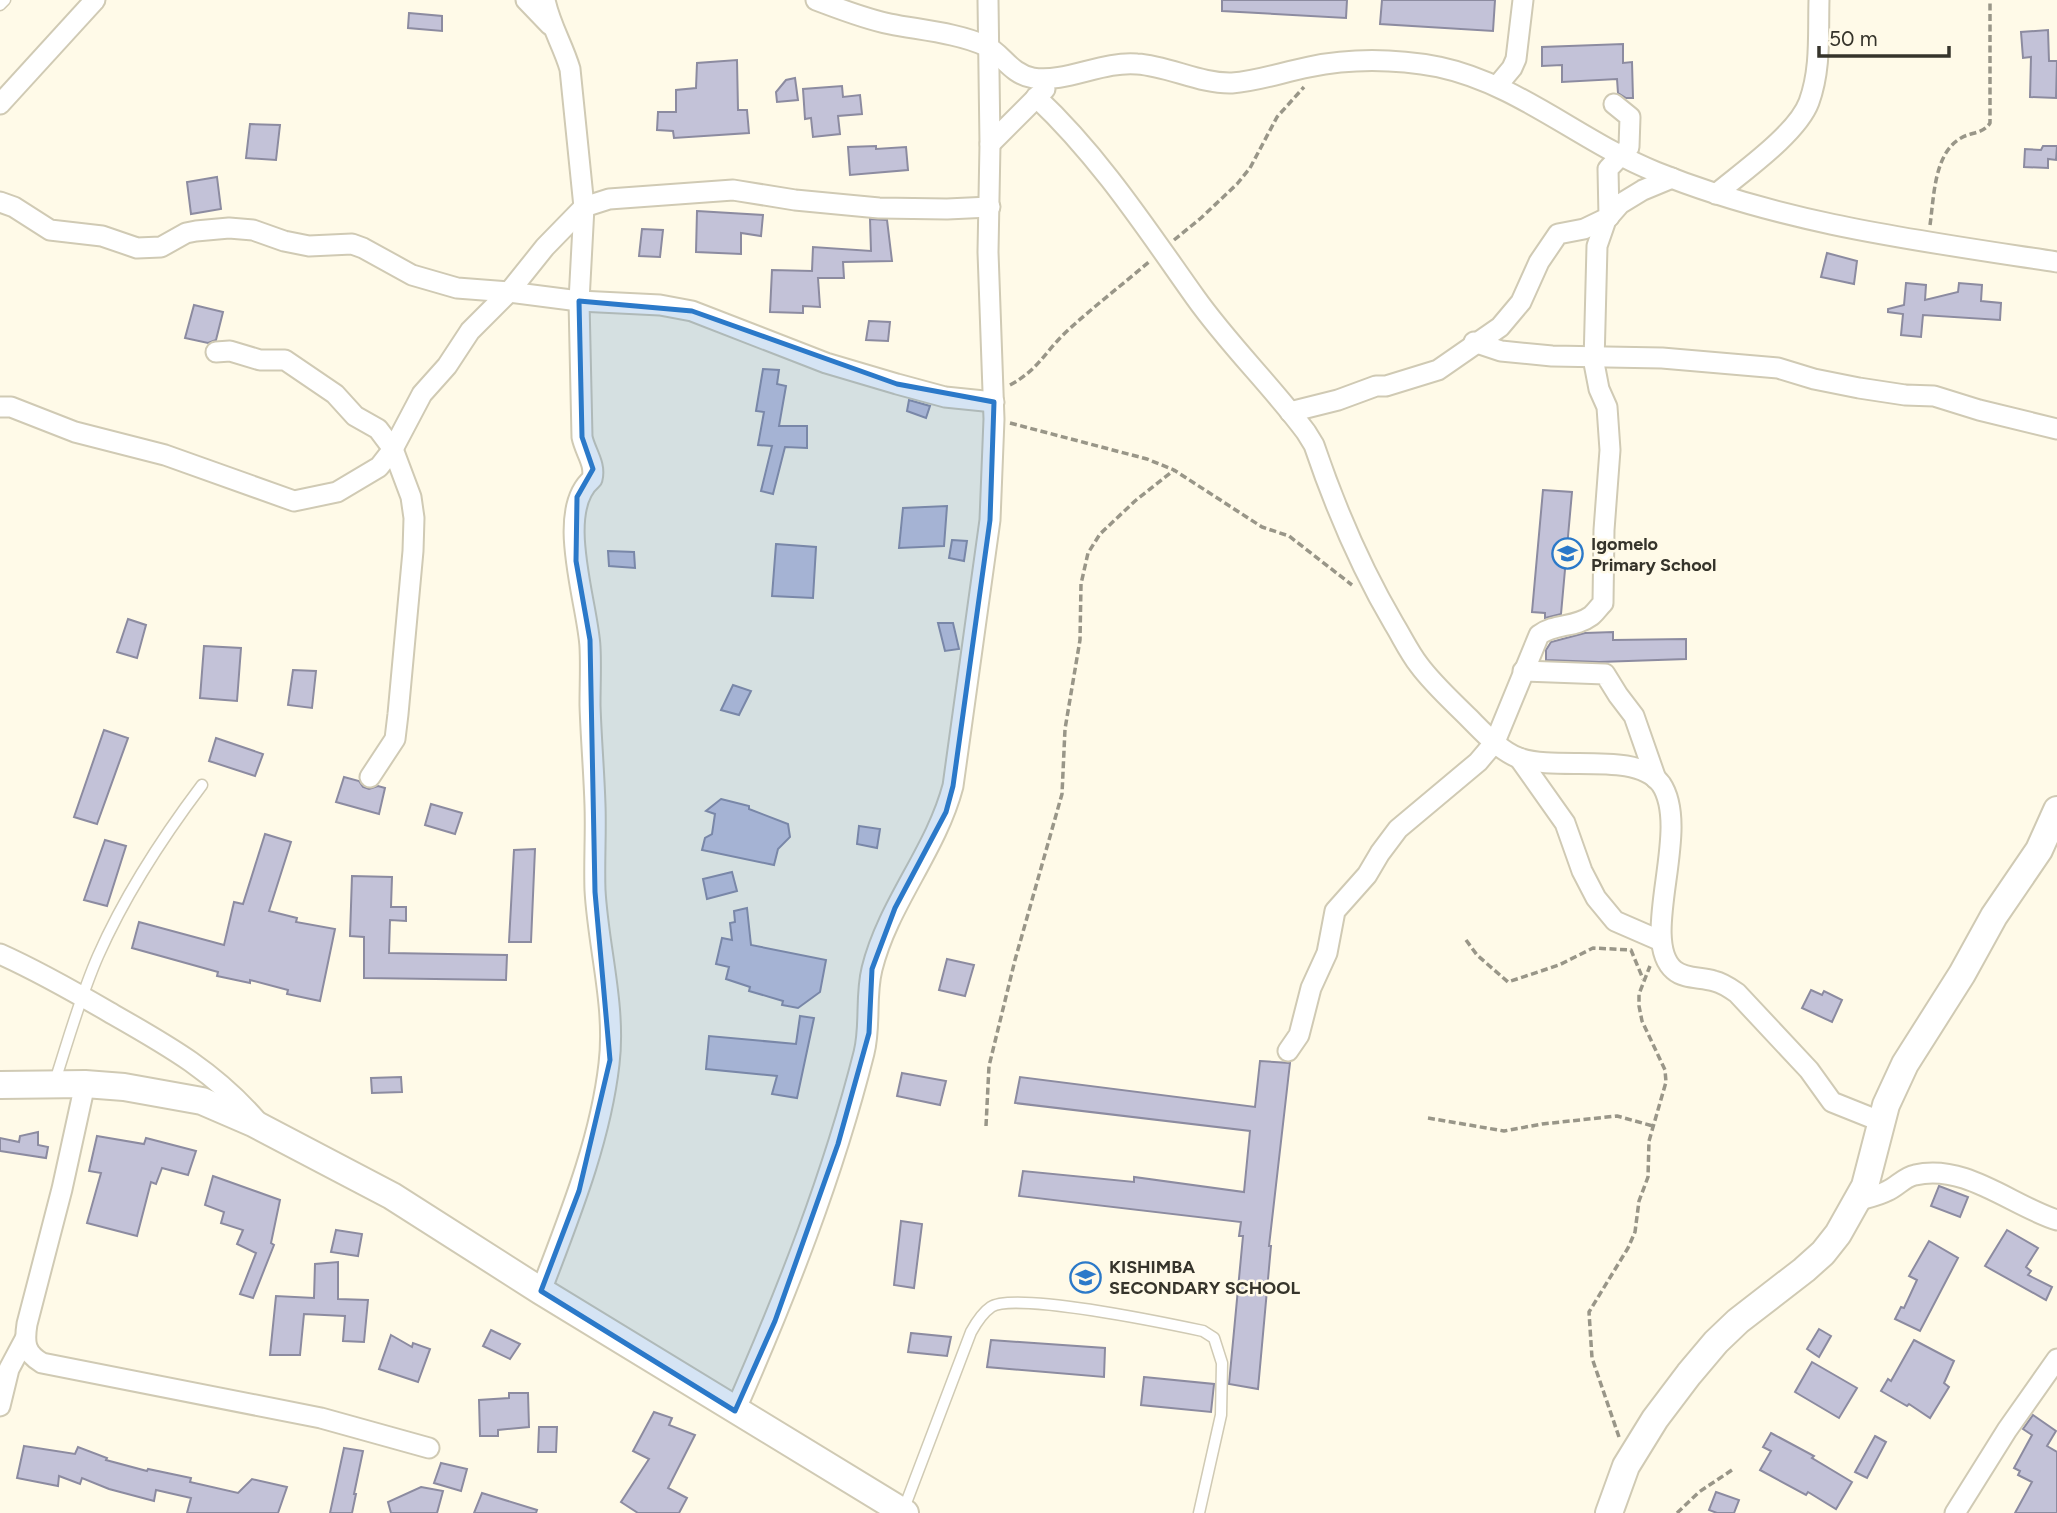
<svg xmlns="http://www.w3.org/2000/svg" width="2057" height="1513" viewBox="0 0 2057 1513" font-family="Figtree,sans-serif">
  <rect width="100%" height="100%" fill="#fffae8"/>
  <g fill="#c3c2d8" stroke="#8c8ba0" stroke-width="2">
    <polygon points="1222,0 1347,0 1346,18 1222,11"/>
    <polygon points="1382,0 1495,0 1493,31 1380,24"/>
    <polygon points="409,13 442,16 442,31 408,28"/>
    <polygon points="2048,30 2049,61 2057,61 2056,98 2030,97 2031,57 2023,58 2021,32"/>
    <polygon points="1623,44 1623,63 1632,62 1633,98 1626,98 1618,93 1617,79 1562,82 1562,65 1542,66 1542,47"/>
    <polygon points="737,60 738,110 747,110 749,133 674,138 673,131 657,130 658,112 676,112 676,90 696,88 697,63"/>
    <polygon points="795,78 798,100 777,102 776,92 786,80"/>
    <polygon points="842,86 843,97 860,95 862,114 838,116 840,134 813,137 811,118 805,119 803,89"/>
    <polygon points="250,124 280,125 276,160 246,158"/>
    <polygon points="876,146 876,149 906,147 908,170 850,175 848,147"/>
    <polygon points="2043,146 2057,146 2056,160 2048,159 2048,168 2024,167 2025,149 2041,150"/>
    <polygon points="217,177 221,209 191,214 187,182"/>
    <polygon points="697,211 763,215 761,236 741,233 741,254 696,252"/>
    <polygon points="870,219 887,220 892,261 843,262 844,278 818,278 820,307 803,306 803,313 770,312 772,270 812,271 813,247 871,251"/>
    <polygon points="642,229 663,230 660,257 639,256"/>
    <polygon points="1827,253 1857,261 1854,284 1821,277"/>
    <polygon points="1906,283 1926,285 1925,300 1958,292 1959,283 1982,285 1981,301 2001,303 2000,320 1923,315 1921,337 1901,335 1903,314 1888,312 1888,309 1904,305"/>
    <polygon points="194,305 223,312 216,340 208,343 185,338"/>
    <polygon points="869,321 890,322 888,341 866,340"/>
    <polygon points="763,369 779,370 777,384 786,386 779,426 807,426 807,448 785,447 773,494 761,491 772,446 758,445 764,412 756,411"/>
    <polygon points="909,400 930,406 926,418 907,411"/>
    <polygon points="1543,490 1572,492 1561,614 1545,618 1545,613 1532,612"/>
    <polygon points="947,506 944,546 899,548 903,508"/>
    <polygon points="952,540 967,541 964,561 949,558"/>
    <polygon points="776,544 816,547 813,598 772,596"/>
    <polygon points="608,551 634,552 635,568 609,566"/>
    <polygon points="128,619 146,625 137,658 117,652"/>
    <polygon points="938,623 953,623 959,649 945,651"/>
    <polygon points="1613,632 1613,640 1686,639 1686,659 1599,662 1546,660 1546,650 1551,642 1585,633"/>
    <polygon points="204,646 241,648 237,701 200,698"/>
    <polygon points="293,670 316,671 312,708 288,705"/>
    <polygon points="733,685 751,691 739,715 721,710"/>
    <polygon points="104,730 128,738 97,824 74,817"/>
    <polygon points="216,738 263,754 255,776 209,761"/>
    <polygon points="344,777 359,781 363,787 369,789 378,786 385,788 379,814 336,802"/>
    <polygon points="721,799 749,806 749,809 788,824 790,837 778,849 774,865 702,850 705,838 712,834 715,814 706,811"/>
    <polygon points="431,804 462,813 455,834 425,825"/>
    <polygon points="859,826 880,829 877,848 857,844"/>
    <polygon points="265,834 291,842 269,911 297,918 296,922 335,929 320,1001 287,994 288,990 250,980 250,983 217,976 218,972 132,948 139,922 224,945 234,902 243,904"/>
    <polygon points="105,840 126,846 107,906 84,900"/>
    <polygon points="535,849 531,942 509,942 514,850"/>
    <polygon points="732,872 737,891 707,899 703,879"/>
    <polygon points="352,876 392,877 391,907 406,907 406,921 390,920 389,953 507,955 506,980 364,978 364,937 350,936"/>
    <polygon points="747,908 751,945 826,960 820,992 798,1008 782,1005 783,1001 749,991 750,987 726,979 729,967 716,964 722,938 732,940 730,923 735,922 734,911"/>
    <polygon points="947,959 974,965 965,996 939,990"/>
    <polygon points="1811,990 1822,995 1824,991 1842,1000 1832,1022 1802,1008"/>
    <polygon points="800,1016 814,1018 797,1098 772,1094 777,1076 706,1069 709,1036 796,1044"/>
    <polygon points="1260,1061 1290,1063 1269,1246 1271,1246 1258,1389 1229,1384 1243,1236 1239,1236 1241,1222 1019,1196 1023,1171 1134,1182 1134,1177 1244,1192 1250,1131 1015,1103 1020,1077 1255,1107"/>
    <polygon points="902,1073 946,1081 940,1105 897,1096"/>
    <polygon points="401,1077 402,1092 372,1093 371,1078"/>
    <polygon points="38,1132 38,1145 48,1147 46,1158 0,1151 0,1138 19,1142 20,1136"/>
    <polygon points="97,1136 144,1144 146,1138 196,1151 188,1175 162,1168 156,1184 151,1182 137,1236 87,1223 101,1173 89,1171"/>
    <polygon points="213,1176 280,1200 271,1243 274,1245 253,1298 240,1294 256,1253 237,1244 243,1230 221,1223 224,1212 205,1205"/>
    <polygon points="1939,1186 1968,1197 1960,1217 1931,1206"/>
    <polygon points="901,1221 922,1224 914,1288 894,1285"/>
    <polygon points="336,1230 362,1234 358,1256 331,1252"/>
    <polygon points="2007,1230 2038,1248 2026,1267 2031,1271 2028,1275 2052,1287 2046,1300 1985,1266"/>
    <polygon points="1929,1241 1958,1258 1920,1331 1895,1319 1901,1307 1904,1308 1917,1280 1909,1276"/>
    <polygon points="338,1262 338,1299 368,1300 364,1342 343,1341 345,1316 304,1314 300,1355 270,1355 276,1296 314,1298 315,1264"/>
    <polygon points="1819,1329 1831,1336 1819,1357 1807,1349"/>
    <polygon points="491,1330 520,1344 510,1359 483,1346"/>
    <polygon points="911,1333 951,1337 947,1356 908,1352"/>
    <polygon points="391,1335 412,1347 413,1343 430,1349 418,1382 379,1369"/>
    <polygon points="991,1340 1105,1348 1104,1377 987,1367"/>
    <polygon points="1914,1340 1954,1361 1944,1383 1949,1387 1930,1418 1909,1404 1907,1406 1881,1391 1888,1379 1891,1381"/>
    <polygon points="1812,1362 1857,1388 1839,1418 1795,1392"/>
    <polygon points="1144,1377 1214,1384 1211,1412 1141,1405"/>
    <polygon points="509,1393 528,1393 529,1427 498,1430 498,1436 480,1436 479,1400 509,1398"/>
    <polygon points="654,1412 672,1418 669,1425 695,1435 668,1488 687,1498 679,1513 638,1513 621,1502 649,1459 633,1451"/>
    <polygon points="2033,1415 2056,1431 2047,1446 2057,1452 2057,1513 2015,1513 2032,1482 2018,1475 2020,1471 2014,1468 2032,1435 2023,1429"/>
    <polygon points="539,1427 557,1427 556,1452 538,1452"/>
    <polygon points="1771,1433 1814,1456 1812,1458 1852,1482 1836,1509 1808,1492 1806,1495 1760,1470 1771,1451 1763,1447"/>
    <polygon points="1875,1436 1886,1442 1867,1478 1855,1472"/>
    <polygon points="24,1446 75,1454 78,1447 107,1458 106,1460 147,1471 148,1469 191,1478 190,1482 238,1493 252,1479 287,1487 278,1513 187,1513 191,1498 156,1490 154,1501 109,1489 82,1478 80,1484 59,1476 58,1486 17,1478"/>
    <polygon points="344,1448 363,1451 354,1494 356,1494 352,1513 330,1513"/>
    <polygon points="441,1463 467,1469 461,1491 434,1483"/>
    <polygon points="421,1487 443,1491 437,1513 391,1513 388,1502"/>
    <polygon points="1716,1492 1739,1500 1734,1513 1717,1513 1709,1510"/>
    <polygon points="482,1493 537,1510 536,1513 474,1513"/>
  </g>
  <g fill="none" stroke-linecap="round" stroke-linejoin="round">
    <defs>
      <g id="lane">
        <polyline points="0,5 5,0"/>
        <path d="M54,1084C68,1041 80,997 98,956C125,895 162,838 202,785"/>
        <path d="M903,1511L971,1332C976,1323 982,1313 991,1307C1013,1291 1170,1324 1203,1331L1214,1338L1222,1363L1221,1415L1199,1513"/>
      </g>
      <g id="street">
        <polyline points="526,0 550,25"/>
        <path d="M816,0C840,9 865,19 890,24C920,30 958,33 986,46C1002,53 1010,74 1033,78C1066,83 1102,61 1137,64C1169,66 1200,84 1232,83C1259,81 1283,72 1309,67C1352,58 1396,59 1439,67C1519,84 1581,142 1656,172C1784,224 1921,241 2057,262"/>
        <polyline points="1497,86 1512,68 1516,59 1523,0"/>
        <path d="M1036,97C1099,156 1146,228 1195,297C1229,345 1271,385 1306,432L1314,445C1335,507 1361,568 1394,624C1402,637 1409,652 1419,665C1433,684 1452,701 1469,718C1483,732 1500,751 1519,758C1558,772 1636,750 1661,784C1692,830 1638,939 1674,970C1684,979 1701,977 1714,981C1723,983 1730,988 1737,993L1809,1070L1832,1102L1882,1122"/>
        <polyline points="0,104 95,0"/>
        <polyline points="990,144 1045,89"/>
        <path d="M1716,194C1742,172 1797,134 1809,102C1821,69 1818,35 1819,0"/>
        <polyline points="0,202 14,207 50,230 102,236 137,248 161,247 186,233 196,231 229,228 253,230 284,241 309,246 352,244 363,248 412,275 457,288 509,292 579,301 660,305 692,311 826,363 897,384 945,397 994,402"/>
        <polyline points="1474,342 1501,351 1552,356 1662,358 1778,368 1814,379 1859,388 1905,395 1934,396 1979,410 2057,429"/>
        <polyline points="216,352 230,351 260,360 285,360 335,394 355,416 378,429 393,449 411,497 414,518 413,551 398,714 395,739 370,777"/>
        <polyline points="0,407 11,407 75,432 165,455 294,501 337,492 379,467 393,449 422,394 447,366 470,331 509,292 545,247 584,207 609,199 733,190 795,200 879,208 947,209 990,207"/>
        <polyline points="1290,412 1338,400 1376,386 1386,386 1438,370 1500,327 1521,302 1539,262 1558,234 1584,229 1609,217 1608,169 1629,147 1630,117 1614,104"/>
        <polyline points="1523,671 1605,674 1618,695 1634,716 1656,779"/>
        <polyline points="1519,758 1565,823 1582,871 1596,898 1615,921 1661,941"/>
        <path d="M0,954C38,971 73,991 109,1012C167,1045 214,1071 258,1122"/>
        <path d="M1288,1051L1299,1035L1311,988L1327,953L1335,911L1367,875L1380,853L1398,829L1478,762L1495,742L1539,635C1555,623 1575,628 1591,616C1595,613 1599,607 1603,603L1604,530L1610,450L1607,407L1599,389L1594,363L1597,246L1606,220L1620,204L1643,190L1672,178"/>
        <path d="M85,1084L62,1189L27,1324C24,1343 25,1353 42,1363L321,1418L429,1448"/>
        <path d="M1856,1201C1866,1198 1878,1196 1887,1191C1897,1187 1904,1177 1915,1175C1965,1163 2012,1206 2057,1220"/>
        <path d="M541,1291C569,1217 600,1142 609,1064C616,1006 598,947 595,890C594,862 596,833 595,805C594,772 591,738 590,705C590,685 591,666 590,647C588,604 554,511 592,479C596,464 585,452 582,437L579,301L584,207L570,69C563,45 550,25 545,0"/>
        <polyline points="0,1406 9,1369 25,1339"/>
        <path d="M735,1411C786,1295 833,1176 864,1053C871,1025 865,997 872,969C888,904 936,851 953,786L990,520L994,419L988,252L990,144L988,0"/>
        <polyline points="1955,1513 2007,1430 2057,1359"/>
      </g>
      <g id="secondary">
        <polyline points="0,1085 85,1084 124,1087 202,1101 253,1123 392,1196 541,1291 905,1513"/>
        <polyline points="1609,1513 1626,1466 1655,1419 1689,1374 1716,1342 1738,1321 1804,1270 1823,1253 1838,1234 1865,1186 1886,1105 1905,1064 1962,974 1994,916 2039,850 2057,810"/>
      </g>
    </defs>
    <use href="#lane" stroke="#d0cab4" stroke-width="13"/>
    <use href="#street" stroke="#d0cab4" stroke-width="23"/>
    <use href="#secondary" stroke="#d0cab4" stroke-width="30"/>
    <g stroke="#999688" stroke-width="3.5" stroke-dasharray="7 3.5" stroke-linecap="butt">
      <path d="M1930,225C1934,197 1934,153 1961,138C1971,132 1983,134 1990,123V0"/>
      <polyline points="1174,240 1201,218 1237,184 1250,168 1277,117 1304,87"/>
      <path d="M1010,385C1038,370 1044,353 1066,332C1093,307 1122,285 1150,261"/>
      <polyline points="1010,423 1147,459 1174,470 1262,527 1289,536 1352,585"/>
      <polyline points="1466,940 1477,955 1508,982 1559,965 1593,948 1631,950 1643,979"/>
      <polyline points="1428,1118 1504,1131 1542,1124 1617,1116 1653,1126"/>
      <polyline points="986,1126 989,1066 1015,960 1062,794 1065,729 1080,640 1081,584 1088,553 1100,534 1135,501 1174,470"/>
      <polyline points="1619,1437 1592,1358 1589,1312 1628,1248 1635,1232 1639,1201 1648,1177 1649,1141 1666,1082 1665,1070 1642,1021 1639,1006 1639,994 1650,966"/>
      <polyline points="1677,1513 1699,1492 1732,1470"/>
    </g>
    <use href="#lane" stroke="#fff" stroke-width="10"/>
    <use href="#street" stroke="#fff" stroke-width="19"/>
    <use href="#secondary" stroke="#fff" stroke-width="26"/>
  </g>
  <path fill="#2b79c9" fill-opacity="0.2" stroke="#2b79c9" stroke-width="5" stroke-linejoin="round" d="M579,301L692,311L897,384L994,402L990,520L953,786L946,812L895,908L872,969L869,1033L838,1144L775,1321L735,1411L541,1291L579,1191L610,1060L595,892L590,640L576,561L577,497L593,469L582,437Z"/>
  <defs>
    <symbol id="school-ring" viewBox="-11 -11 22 22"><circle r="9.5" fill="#fffae8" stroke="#2b79c9" stroke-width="1.5"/><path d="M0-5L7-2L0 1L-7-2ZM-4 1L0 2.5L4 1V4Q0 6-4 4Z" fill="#2b79c9"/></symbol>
  </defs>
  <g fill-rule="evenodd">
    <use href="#school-ring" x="1550" y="536" width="35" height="35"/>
    <use href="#school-ring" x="1068" y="1260" width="35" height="35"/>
  </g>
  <g text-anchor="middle" stroke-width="5" stroke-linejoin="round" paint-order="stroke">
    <g font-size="18" font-weight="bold" fill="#36342b" stroke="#fffae8" text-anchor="start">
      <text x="1591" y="550">Igomelo<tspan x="1591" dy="21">Primary School</tspan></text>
      <text x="1109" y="1273">KISHIMBA<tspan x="1109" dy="21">SECONDARY SCHOOL</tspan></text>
    </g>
  </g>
  <path d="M1819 46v10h130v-10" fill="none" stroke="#36342b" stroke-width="3.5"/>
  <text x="1829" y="46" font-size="21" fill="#36342b" stroke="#fffae8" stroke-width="5" paint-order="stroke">50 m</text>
</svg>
